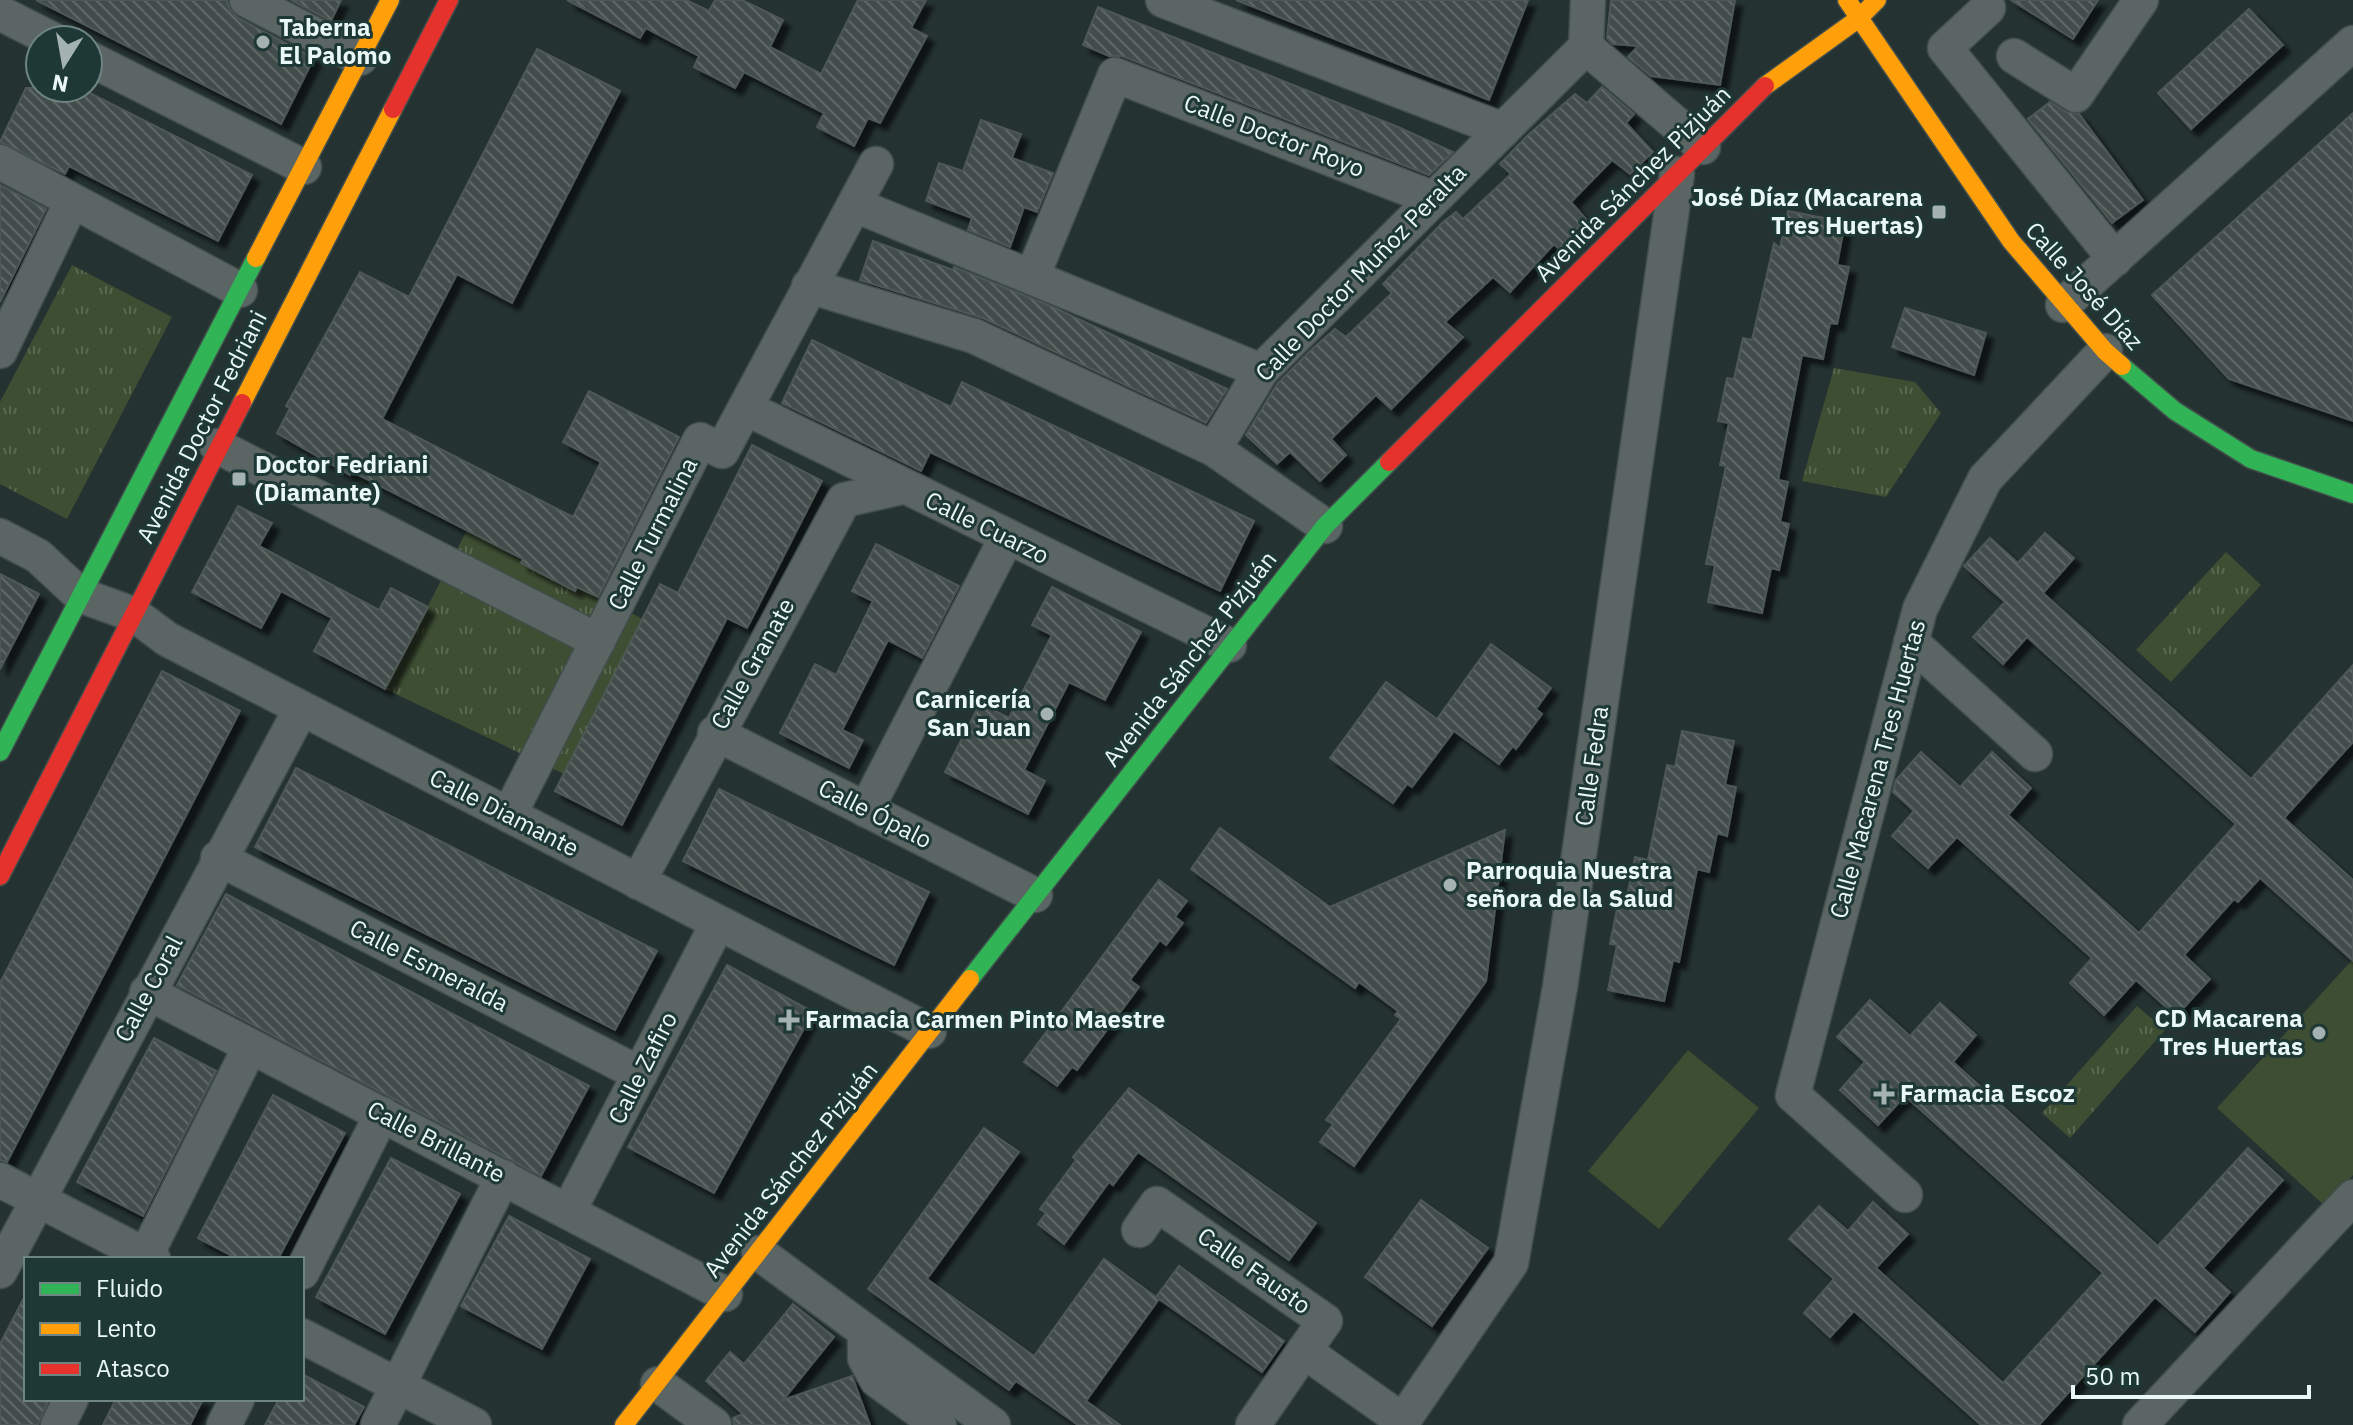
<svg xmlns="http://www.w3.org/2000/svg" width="2353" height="1425" viewBox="0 0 2353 1425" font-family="'IBM Plex Sans',sans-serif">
  <defs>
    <pattern id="park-tufts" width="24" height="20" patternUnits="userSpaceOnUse" patternTransform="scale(2)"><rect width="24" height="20" fill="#3e4e33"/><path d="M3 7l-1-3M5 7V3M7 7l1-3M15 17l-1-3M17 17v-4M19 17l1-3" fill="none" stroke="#5a6851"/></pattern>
    <pattern id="building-back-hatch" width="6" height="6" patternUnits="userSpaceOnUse" patternTransform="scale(2)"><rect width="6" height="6" fill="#434e4b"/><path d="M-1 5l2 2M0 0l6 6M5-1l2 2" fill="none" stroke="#5e6866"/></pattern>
    <filter id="shadow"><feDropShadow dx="7" dy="7" stdDeviation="2" flood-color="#0009"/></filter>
  </defs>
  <rect width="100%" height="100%" fill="#243231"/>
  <g fill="url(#park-tufts)">
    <polygon points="72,265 172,317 67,519 0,484 0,402"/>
    <polygon points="1834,368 1915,382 1941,413 1886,497 1802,481"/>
    <polygon points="467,530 575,591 577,587 643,619 564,774 385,689"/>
    <polygon points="2226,552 2261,585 2171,682 2136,650"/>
    <polygon points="2137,1006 2165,1030 2070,1138 2042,1113"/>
  </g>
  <g fill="#3e4e33">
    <polygon points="2353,959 2353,1175 2325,1206 2217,1108"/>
    <polygon points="1688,1050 1759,1108 1659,1229 1588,1171"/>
  </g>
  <g fill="url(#building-back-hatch)" stroke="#4e5856" stroke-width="2" filter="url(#shadow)">
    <polygon points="36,0 227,0 230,10 238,18 314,58 281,124"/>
    <polygon points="291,0 341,0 331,21"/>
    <polygon points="567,0 686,0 709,11 715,0 742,0 783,20 770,47 821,74 858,0 926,0 911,28 927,36 880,123 868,118 854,146 817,127 824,113 744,72 735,88 694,67 699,56 646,28 640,38"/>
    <polygon points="1236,0 1528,0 1489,100"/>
    <polygon points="1611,0 1735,0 1720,85 1651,76 1628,57 1638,46 1613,44 1607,38"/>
    <polygon points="2011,0 2098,0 2073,39"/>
    <polygon points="1098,7 1398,127 1453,152 1429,175 1122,56 1109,56 1083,45"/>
    <polygon points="2249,9 2283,45 2191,129 2158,93"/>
    <polygon points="537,49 620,91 512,303 457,274 382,419 573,517 601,462 563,442 589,391 679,437 598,597 577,587 575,591 521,563 523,559 351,471 350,475 277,433 290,408 286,406 360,272 409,297"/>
    <polygon points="1602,87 1634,114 1626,123 1653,152 1630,174 1612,160 1571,202 1586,219 1559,249 1554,244 1510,292 1493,277 1445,322 1463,337 1391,409 1376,395 1331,439 1346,455 1320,481 1290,452 1277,464 1246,435 1277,384 1312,349 1335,329 1346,337 1392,293 1383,284 1443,222 1456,212 1463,219 1511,174 1500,164 1527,136 1575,94 1587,103"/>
    <polygon points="26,88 80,88 252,175 218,241 69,166 65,174 0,142"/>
    <polygon points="2050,102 2066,112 2079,114 2143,200 2112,223 2028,119"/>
    <polygon points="2353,113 2353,421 2229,379 2152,295"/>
    <polygon points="981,120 1021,134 1012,158 1053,173 1037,212 1024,207 1010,247 968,230 972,218 926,201 939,163 963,171"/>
    <polygon points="0,185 46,209 0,302"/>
    <polygon points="1788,211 1845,222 1837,265 1849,267 1837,324 1830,323 1823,359 1802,355 1778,480 1788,482 1780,522 1789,524 1779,570 1771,568 1762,613 1708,602 1715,565 1706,564 1726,466 1720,465 1729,423 1718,421 1727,378 1734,379 1743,338 1752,340 1774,243 1780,248"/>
    <polygon points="873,241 953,270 954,267 1053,307 1227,389 1206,423 983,318 860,280"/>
    <polygon points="1905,308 1986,333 1974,375 1892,347"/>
    <polygon points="812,340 951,407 962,382 1254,521 1220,591 930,452 921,471 782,403"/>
    <polygon points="752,445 822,481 747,628 727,618 622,825 555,791 660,584 678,593"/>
    <polygon points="238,506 272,523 259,546 379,610 391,588 428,607 385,689 314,651 332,618 281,591 261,628 192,592"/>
    <polygon points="2045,533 2074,558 2043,593 2251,779 2353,665 2353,742 2284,818 2353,880 2353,961 2260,878 2238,902 2234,899 2184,955 2210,979 2176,1016 2136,980 2104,1015 2070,983 2092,958 1957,837 1928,868 1892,836 1914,811 1893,792 1896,780 1921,752 1960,787 1992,752 2031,788 2008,815 2139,933 2236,824 2027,637 2003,664 1973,637 2005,602 1964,566 1990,538 2018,563"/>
    <polygon points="876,544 959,586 922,658 888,640 842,730 863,740 849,768 780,733 815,664 836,675 873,601 852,591"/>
    <polygon points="0,574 39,594 0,669"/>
    <polygon points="1052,587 1141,632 1105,700 1069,682 1024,770 1045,781 1028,814 945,772 980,703 1009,718 1052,635 1032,625"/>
    <polygon points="1491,644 1551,688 1536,709 1542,714 1516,749 1513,746 1499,764 1454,731 1412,787 1407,784 1393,803 1330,758 1386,682 1437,719"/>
    <polygon points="162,671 240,711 7,1162 0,1160 0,983"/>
    <polygon points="1682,731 1734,741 1725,785 1736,787 1727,836 1717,833 1709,872 1697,869 1679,962 1673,960 1664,1001 1608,990 1617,945 1610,944 1620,894 1627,896 1635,857 1648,860 1667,765 1675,767"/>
    <polygon points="296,768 657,951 615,1030 255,847"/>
    <polygon points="719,789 929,892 894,965 683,861"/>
    <polygon points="1220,828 1330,907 1505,830 1486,981 1354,1166 1320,1142 1333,1124 1326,1120 1401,1019 1395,1015 1398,1011 1359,982 1355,988 1191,869"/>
    <polygon points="1159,880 1187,901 1175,917 1183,923 1166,945 1160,940 1130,980 1139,987 1077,1070 1072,1067 1057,1086 1024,1062"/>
    <polygon points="226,894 589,1086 541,1176 177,985"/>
    <polygon points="727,965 813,1012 714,1193 628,1147"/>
    <polygon points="1870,1000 1910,1036 1940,1003 1976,1035 1953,1062 2158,1246 2248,1148 2283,1180 2203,1268 2230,1292 2195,1332 2155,1297 2039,1425 1981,1425 1854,1311 1830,1337 1804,1313 1834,1279 1789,1239 1819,1206 1848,1231 1873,1202 1908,1234 1876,1268 2003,1383 2103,1273 1905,1096 1878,1125 1840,1090 1865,1062 1837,1037"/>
    <polygon points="154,1038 216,1071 143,1216 77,1182"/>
    <polygon points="1129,1088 1316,1223 1289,1260 1138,1152 1113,1185 1109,1182 1064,1244 1038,1224 1046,1213 1040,1209 1076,1160 1073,1157"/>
    <polygon points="273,1095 345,1133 278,1259 238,1259 198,1238"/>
    <polygon points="984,1128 1019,1152 927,1279 1034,1356 1104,1259 1156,1297 1179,1266 1284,1341 1262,1372 1159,1299 1086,1401 1120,1425 1078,1425 1016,1381 1009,1390 868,1289"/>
    <polygon points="391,1158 460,1194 385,1334 316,1297"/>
    <polygon points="1421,1200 1488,1248 1432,1326 1365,1277"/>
    <polygon points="509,1216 590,1259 542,1349 461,1306"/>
    <polygon points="26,1294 26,1399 49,1399 38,1425 0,1425 0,1344"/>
    <polygon points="793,1304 834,1337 783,1400 852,1376 870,1425 734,1425 733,1418 743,1414 706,1381 730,1352 744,1364"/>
    <polygon points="302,1374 364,1407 354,1425 265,1425 279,1399 302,1399"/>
    <polygon points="116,1399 203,1399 190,1425 103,1425"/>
  </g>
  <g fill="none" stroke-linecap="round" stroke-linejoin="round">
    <defs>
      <g id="street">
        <polyline points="247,0 360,58"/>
        <polyline points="1163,0 1503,130"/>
        <polyline points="1988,8 1945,48 2115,259"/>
        <polyline points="0,13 53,40"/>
        <polyline points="1586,47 1703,147"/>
        <polyline points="2014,56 2076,95 2141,0"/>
        <polyline points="88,58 304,167"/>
        <polyline points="0,162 240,290"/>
        <polyline points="855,205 1261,371"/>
        <polyline points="1032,277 1115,75 1432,198"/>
        <polyline points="809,286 974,336 1214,449 1325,526"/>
        <polyline points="2063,305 2353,43"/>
        <polyline points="0,351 72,201"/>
        <polyline points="746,408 1229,645"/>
        <polyline points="217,446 598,641"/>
        <polyline points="1214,449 1261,371 1586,47 1588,0"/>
        <polyline points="0,536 38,556 80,595 135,615 167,639 929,1031"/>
        <polyline points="1911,642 2035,754"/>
        <polyline points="715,733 1035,895"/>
        <polyline points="866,810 1007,537"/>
        <polyline points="509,815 700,440 722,451 876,164"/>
        <polyline points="218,858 640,1074"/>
        <polyline points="638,882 844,500 902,487"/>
        <polyline points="147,992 725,1294"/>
        <polyline points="0,1180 153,1259"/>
        <polyline points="1905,1195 1793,1095 1920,609 1985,479 2105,351"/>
        <polyline points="568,1212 718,923"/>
        <polyline points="1139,1230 1157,1204 1325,1321 1304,1351 1403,1421"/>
        <polyline points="759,1253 993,1425"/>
        <polyline points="144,1259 250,1047"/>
        <polyline points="0,1271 301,709"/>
        <polyline points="302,1272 382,1114"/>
        <polyline points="870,1335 865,1342 865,1358 877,1380 939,1425"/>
        <polyline points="302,1336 474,1425"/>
        <polyline points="658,1384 714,1425"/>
        <polyline points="58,1425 71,1399"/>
        <polyline points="224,1425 237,1399"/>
        <polyline points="378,1425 503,1177"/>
        <polyline points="1253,1425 1304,1351"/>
        <polyline points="1400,1425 1511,1263 1560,987 1677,174"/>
        <polyline points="2140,1425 2353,1197"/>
      </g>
      <g id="fast">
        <polyline points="2122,366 2175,411 2251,459 2353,494"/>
        <polyline points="0,752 256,258"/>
        <polyline points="970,979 1325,526 1389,462"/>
      </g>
      <g id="slow">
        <polyline points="1847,0 2011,241 2105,351 2122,366"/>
        <polyline points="1765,86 1858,19 1877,0"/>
        <polyline points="256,258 390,0"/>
        <polyline points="242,403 393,109"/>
        <polyline points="624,1425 970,979"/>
      </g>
      <g id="jam">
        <polyline points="393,109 449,0"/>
        <polyline points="1389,462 1765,86"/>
        <polyline points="0,876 242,403"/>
      </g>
    </defs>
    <use href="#street" stroke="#414e4c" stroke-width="37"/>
    <use href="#fast" stroke="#414e4c" stroke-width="21"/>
    <use href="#slow" stroke="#414e4c" stroke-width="21"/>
    <use href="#jam" stroke="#414e4c" stroke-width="21"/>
    <use href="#street" stroke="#5b6564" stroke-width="34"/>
    <use href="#fast" stroke="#30b455" stroke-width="18"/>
    <use href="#slow" stroke="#ff9f0a" stroke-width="18"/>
    <use href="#jam" stroke="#e5322d" stroke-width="18"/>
  </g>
  <g fill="#a4b3b1" stroke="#1e3836" stroke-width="3">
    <circle cx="263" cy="42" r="8"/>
    <rect x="1931" y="204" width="16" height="16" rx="4"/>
    <rect x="231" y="471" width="16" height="16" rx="4"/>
    <circle cx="1047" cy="714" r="8"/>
    <circle cx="1450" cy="885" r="8"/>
    <path d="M785 1008h8v8h8v8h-8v8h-8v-8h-8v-8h8z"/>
    <circle cx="2319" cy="1033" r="8"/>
    <path d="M1880 1082h8v8h8v8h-8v8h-8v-8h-8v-8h8z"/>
  </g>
  <g text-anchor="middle" stroke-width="6" stroke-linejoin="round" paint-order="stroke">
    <g font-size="24" font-weight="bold" fill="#e9f8f6" stroke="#1e3836" text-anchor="start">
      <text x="279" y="36">Taberna<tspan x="279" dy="28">El Palomo</tspan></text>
      <text x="1923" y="206" text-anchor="end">José Díaz (Macarena<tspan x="1923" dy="28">Tres Huertas)</tspan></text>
      <text x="255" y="473">Doctor Fedriani<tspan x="255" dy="28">(Diamante)</tspan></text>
      <text x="1031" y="708" text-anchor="end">Carnicería<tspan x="1031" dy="28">San Juan</tspan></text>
      <text x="1466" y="879">Parroquia Nuestra<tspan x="1466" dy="28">señora de la Salud</tspan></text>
      <text x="2303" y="1027" text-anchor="end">CD Macarena<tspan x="2303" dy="28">Tres Huertas</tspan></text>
      <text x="805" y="1028">Farmacia Carmen Pinto Maestre</text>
      <text x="1900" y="1102">Farmacia Escoz</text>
    </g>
    <g font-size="24" fill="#e9f8f6" stroke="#1e3836">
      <text transform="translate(1274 136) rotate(21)" y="8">Calle Doctor Royo</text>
      <text transform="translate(1633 184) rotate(-45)" y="8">Avenida Sánchez Pizjuán</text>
      <text transform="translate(1361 273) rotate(-46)" y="8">Calle Doctor Muñoz Peralta</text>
      <text transform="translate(2084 286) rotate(48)" y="8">Calle José Díaz</text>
      <text transform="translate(202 427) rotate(-63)" y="8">Avenida Doctor Fedriani</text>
      <text transform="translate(987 528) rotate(26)" y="8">Calle Cuarzo</text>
      <text transform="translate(653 534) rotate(-63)" y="8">Calle Turmalina</text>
      <text transform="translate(1190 659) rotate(-52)" y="8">Avenida Sánchez Pizjuán</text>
      <text transform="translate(753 664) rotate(-61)" y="8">Calle Granate</text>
      <text transform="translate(1592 766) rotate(-82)" y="8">Calle Fedra</text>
      <text transform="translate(1878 769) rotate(-75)" y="8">Calle Macarena Tres Huertas</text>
      <text transform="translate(504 813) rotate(27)" y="8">Calle Diamante</text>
      <text transform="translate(875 814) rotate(27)" y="8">Calle Ópalo</text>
      <text transform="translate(429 966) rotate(27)" y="8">Calle Esmeralda</text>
      <text transform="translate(149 989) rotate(-62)" y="8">Calle Coral</text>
      <text transform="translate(643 1068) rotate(-63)" y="8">Calle Zafiro</text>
      <text transform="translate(436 1142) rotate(27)" y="8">Calle Brillante</text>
      <text transform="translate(791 1170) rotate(-52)" y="8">Avenida Sánchez Pizjuán</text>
      <text transform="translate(1254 1271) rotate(35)" y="8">Calle Fausto</text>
    </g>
  </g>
  <rect x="24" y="1257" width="280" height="144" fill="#1e3836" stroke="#6f8583" stroke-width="2"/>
  <rect x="40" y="1283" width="40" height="12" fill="#30b455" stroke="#6f8583" stroke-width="2"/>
  <text x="96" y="1297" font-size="24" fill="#e9f8f6">Fluido</text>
  <rect x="40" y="1323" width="40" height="12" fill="#ff9f0a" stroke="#6f8583" stroke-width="2"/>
  <text x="96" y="1337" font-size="24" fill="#e9f8f6">Lento</text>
  <rect x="40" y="1363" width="40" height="12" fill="#e5322d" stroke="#6f8583" stroke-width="2"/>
  <text x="96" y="1377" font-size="24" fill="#e9f8f6">Atasco</text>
  <g transform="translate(64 64) rotate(191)"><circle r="38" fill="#1e3836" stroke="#6f8583" stroke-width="2"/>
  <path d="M0-6L14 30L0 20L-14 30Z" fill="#a4b3b1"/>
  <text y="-12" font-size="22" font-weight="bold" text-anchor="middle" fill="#e9f8f6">N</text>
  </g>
  <path d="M2073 1385v12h236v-12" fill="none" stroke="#e9f8f6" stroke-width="4"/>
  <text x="2085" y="1385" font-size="24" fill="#e9f8f6" stroke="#1e3836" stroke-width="6" paint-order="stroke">50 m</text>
</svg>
